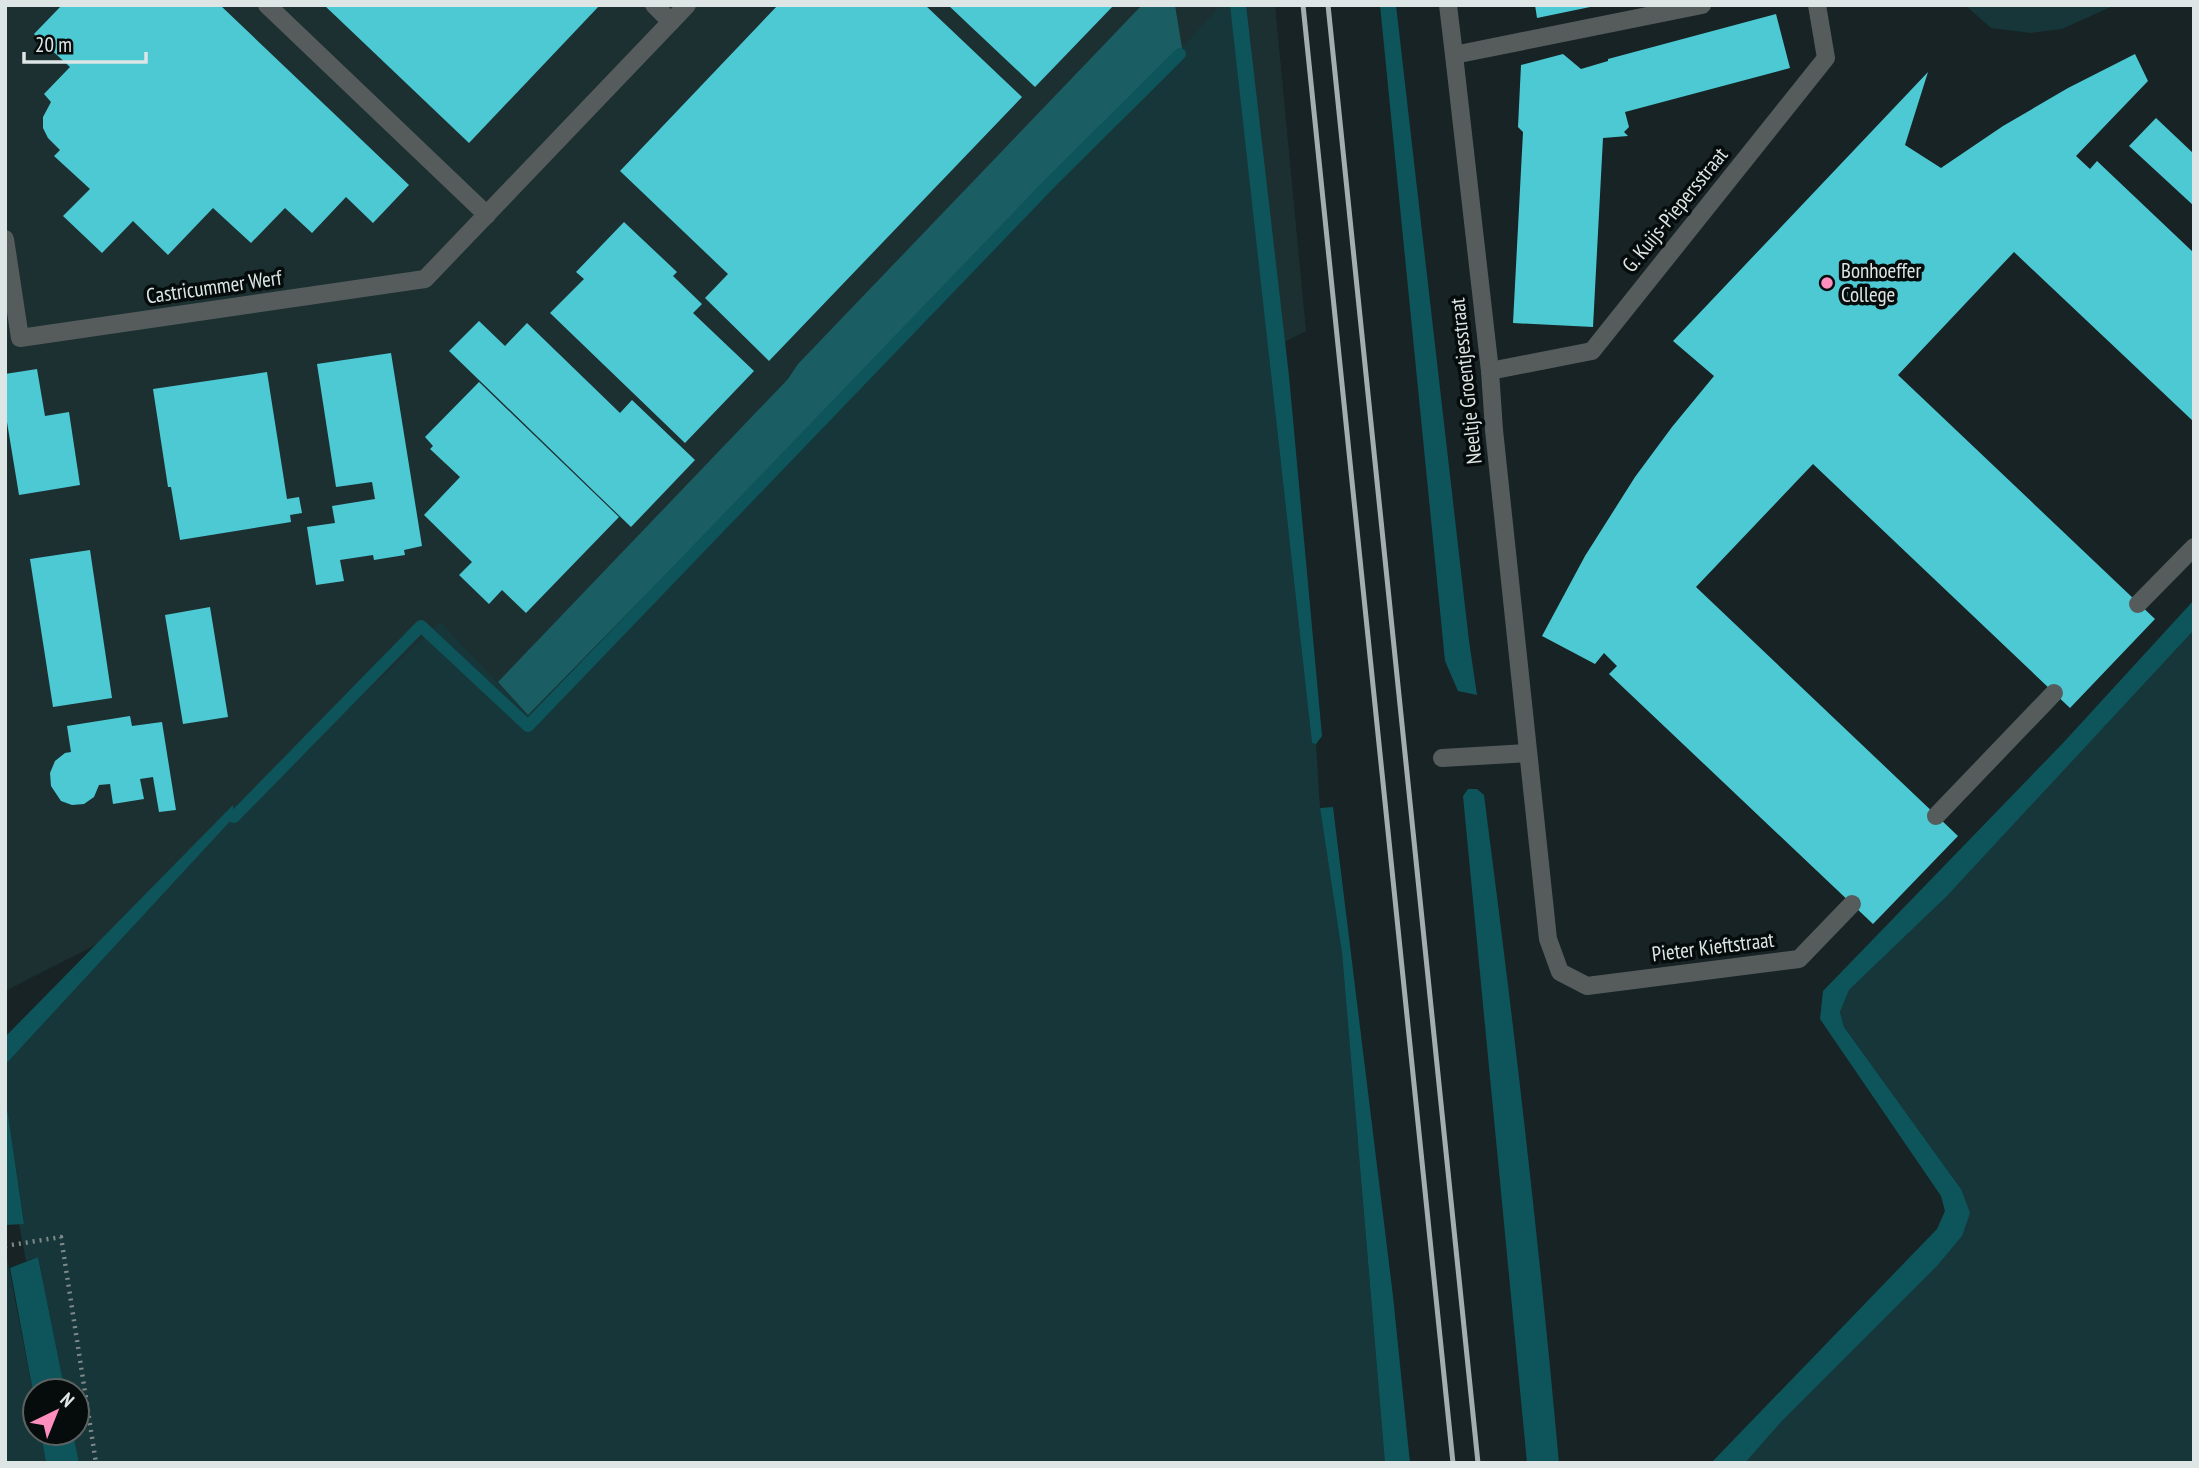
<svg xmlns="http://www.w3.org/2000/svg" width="2199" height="1468" viewBox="0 0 2199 1468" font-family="'PT Sans Narrow',sans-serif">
  <rect width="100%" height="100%" fill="#172324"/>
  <polygon fill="#1c3032" points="5,5 1275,5 1306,331 5,991"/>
  <g fill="#173639">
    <polygon points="1221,5 1230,5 1312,742 1316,744 1320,808 1342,953 1385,1463 79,1463 73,1433 77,1433 77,1391 65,1391 38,1257 26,1261 19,1224 24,1223 5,1094 5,1065 234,817 440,622 528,715 1182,48"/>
    <polygon points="1965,5 2115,5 2062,29 2031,33 1991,28"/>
    <polygon points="2194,630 2194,1463 1745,1463 1782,1421 1937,1266 1962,1236 1961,1189 1844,1027 1840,1012 1849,990 1947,896"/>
    <polygon points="5,1248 35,1402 35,1433 41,1433 46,1463 5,1463"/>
  </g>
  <polygon fill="#1a5d63" points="1142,5 1175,5 1182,48 528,715 498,682 788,379 798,364"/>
  <g fill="#0d555b">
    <polygon points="1230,5 1246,5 1289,376 1322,736 1316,744 1312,743"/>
    <polygon points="1380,5 1396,5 1469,641 1477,695 1458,691 1445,661"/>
    <polygon points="2194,600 2194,630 1947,896 1849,990 1840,1012 1844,1027 1961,1189 1970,1213 1962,1236 1937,1266 1782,1421 1745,1463 1711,1463 1937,1229 1945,1211 1941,1196 1820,1019 1823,991 2063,743"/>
    <path d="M1468,789H1477L1484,795C1513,1017 1539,1240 1559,1463H1527L1463,796Z"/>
    <polygon points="233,805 234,817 5,1065 5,1037"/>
    <polygon points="1333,807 1393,1296 1410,1463 1385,1463 1342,953 1320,808"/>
    <polygon points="5,1094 24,1224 5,1225"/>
    <polygon points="38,1257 65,1391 35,1391 35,1402 10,1268"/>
    <polygon points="41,1433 73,1433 79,1463 46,1463"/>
  </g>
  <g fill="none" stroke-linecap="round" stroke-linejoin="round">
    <polyline stroke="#0d555b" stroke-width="12" points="234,817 421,626 528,726 1051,182 1180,54"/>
  </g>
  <g fill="#4dc9d4">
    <polygon points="62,5 220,5 409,185 373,223 346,197 312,233 285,208 251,243 213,208 168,255 133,221 102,253 63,216 90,189 54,156 60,150 48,138 43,128 43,117 51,102 44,94 70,67 34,34"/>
    <polygon points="324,5 600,5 469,143"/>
    <polygon points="778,5 925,5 1022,97 769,361 705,298 728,274 620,171"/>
    <polygon points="948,5 1114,5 1035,87"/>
    <polygon points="1535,5 1595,5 1595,6 1537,18"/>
    <polygon points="1776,14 1790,68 1625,112 1629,127 1624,132 1628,136 1603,138 1593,327 1513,323 1523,132 1518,127 1521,65 1563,54 1581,69 1608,61 1608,59"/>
    <polygon points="2135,54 2148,81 2076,156 2090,169 2097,161 2194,253 2194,422 2014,252 1898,375 2155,619 2070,708 1813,464 1696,587 1958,836 1873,924 1609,674 1617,666 1604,653 1595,664 1542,636 1585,556 1635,477 1672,427 1714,376 1673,341 1928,72 1905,145 1941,168 2003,126 2068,88"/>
    <polygon points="2156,118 2194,154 2194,206 2129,146"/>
    <polygon points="624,222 677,272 673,276 702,304 693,313 754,371 685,443 550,313 584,279 576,272"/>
    <polygon points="479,321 505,346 527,323 620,413 632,400 695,460 631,527 449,351"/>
    <polygon points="391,353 422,546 404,550 405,555 374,560 373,555 340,560 344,581 316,585 307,527 335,523 332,506 375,499 372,482 336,487 317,364"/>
    <polygon points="37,369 45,416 69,412 80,485 19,495 5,410 5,374"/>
    <polygon points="267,372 287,499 299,497 302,513 290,515 291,522 180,540 171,487 168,487 153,389"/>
    <polygon points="479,382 619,517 526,613 502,590 489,604 459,575 472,562 424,515 460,477 430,449 433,446 425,437"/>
    <polygon points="90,550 112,698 53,707 30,559"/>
    <polygon points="210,607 228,717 183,724 165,615"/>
    <polygon points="130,716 132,726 162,722 176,810 159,812 153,777 140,779 144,799 113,804 110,784 99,785 94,797 84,804 72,805 61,801 51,786 50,773 55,761 65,753 71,752 67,726"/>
  </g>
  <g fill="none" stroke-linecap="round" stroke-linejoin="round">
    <polyline stroke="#7f8989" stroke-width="4.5" stroke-dasharray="2 5" stroke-linecap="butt" points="5,1246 61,1237 96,1463"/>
    <g stroke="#565c5c" stroke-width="18">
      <polyline points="1454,55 1490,371 1494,430 1548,939 1560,972 1587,986 1799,959 1852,904"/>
      <polyline points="2138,604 2194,547"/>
      <polyline points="1442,758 1528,753"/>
      <polyline points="1936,816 2054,693"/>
    </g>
    <g stroke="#565c5c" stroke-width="18">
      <polyline points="267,5 487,215"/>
      <polyline points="654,5 671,22"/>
      <polyline points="1448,5 1454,55 1702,5"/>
      <polyline points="5,239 20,338 425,279 687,5"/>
      <polyline points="1490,371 1592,351 1826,58 1817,5"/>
    </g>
    <g stroke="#a5aeaf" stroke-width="5">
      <polyline points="1303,5 1453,1463"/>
      <polyline points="1328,5 1478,1463"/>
    </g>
  </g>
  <circle fill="#fd8ebe" stroke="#060b0b" stroke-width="2.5" cx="1827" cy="283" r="7"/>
  <g text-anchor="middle" stroke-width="7" stroke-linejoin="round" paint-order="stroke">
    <g font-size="21" fill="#dde5e5" stroke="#060b0b">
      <text transform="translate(1675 210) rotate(-51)" y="7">G. Kuijs-Piepersstraat</text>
      <text transform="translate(214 287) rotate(-8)" y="7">Castricummer Werf</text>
      <text transform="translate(1466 381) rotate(-96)" y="7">Neeltje Groentjesstraat</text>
      <text transform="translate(1713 947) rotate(-7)" y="7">Pieter Kieftstraat</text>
    </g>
    <g font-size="21" fill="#dde5e5" stroke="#060b0b" text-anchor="start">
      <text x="1841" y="278">Bonhoeffer<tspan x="1841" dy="24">College</tspan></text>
    </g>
  </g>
  <rect width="2199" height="1468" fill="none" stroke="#dde5e5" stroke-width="14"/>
  <g transform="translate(56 1412) rotate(43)"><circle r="33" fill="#060b0b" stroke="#5c6262" stroke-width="2"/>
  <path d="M0-5L12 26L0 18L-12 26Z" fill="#fd8ebe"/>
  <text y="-10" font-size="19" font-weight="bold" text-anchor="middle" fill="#dde5e5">N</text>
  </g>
  <path d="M24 52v10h122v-10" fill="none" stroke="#dde5e5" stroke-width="3.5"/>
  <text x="35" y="52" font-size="21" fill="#dde5e5" stroke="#060b0b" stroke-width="5" paint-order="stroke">20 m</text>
</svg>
